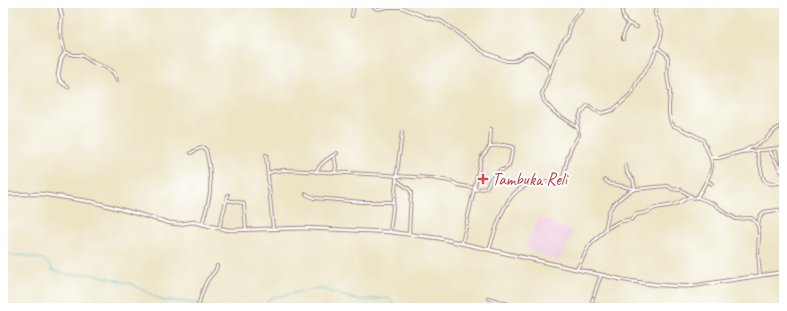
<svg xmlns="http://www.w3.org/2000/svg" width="787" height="311" viewBox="0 0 787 311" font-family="Caveat,sans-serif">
  <rect width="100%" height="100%" fill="#fff"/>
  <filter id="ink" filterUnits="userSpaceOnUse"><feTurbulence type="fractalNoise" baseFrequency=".025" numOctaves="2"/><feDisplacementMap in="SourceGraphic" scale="8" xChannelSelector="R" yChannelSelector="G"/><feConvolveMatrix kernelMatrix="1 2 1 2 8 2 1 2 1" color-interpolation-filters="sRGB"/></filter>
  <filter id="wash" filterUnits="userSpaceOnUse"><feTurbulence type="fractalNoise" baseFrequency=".012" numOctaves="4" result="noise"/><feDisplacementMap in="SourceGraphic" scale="16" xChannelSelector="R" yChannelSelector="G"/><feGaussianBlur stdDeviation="0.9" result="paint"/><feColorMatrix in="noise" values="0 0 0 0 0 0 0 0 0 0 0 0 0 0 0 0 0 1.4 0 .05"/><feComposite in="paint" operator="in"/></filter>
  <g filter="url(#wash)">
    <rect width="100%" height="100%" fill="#ece4c5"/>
    <g fill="#f1d0e3">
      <polygon points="480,171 490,174 486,188 476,184"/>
      <polygon points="539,217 573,232 559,262 524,247"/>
    </g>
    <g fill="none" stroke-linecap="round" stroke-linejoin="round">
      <g stroke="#57bed4" stroke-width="1">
        <polyline points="3,254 15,256 21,255 43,259 52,266 52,270 70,275 93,274 132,284 163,301 171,300 198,304 207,308"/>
        <polyline points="263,308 270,298 320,288 357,300 389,298 397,308"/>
      </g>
    </g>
  </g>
  <g filter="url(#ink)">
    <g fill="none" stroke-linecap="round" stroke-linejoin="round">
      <defs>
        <g id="minor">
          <polyline points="370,3 377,9 388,7 401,7 428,18 441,21 484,52 506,61 514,61 526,54 532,53 545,63 547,65 550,72"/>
          <polyline points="400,3 401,7"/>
          <path d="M620,3C621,6 622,9 622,12C623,22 630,25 637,27"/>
          <polyline points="352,16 354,3"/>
          <path d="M623,39C622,34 626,29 628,24"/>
          <polyline points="657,47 666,54 668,58 667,75 670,92 669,106 669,114 671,123 674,126 690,133 703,140 710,156 713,158 719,158 741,152 772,149 784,147"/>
          <polyline points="65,52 74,55 80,55 83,56 94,63 107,68 114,73 117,81"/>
          <polyline points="578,128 554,112 544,101 542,94 557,53 562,43 568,36 570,27 574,19 581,11 585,3"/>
          <polyline points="779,148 784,183"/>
          <polyline points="769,149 781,171"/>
          <polyline points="744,151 765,140 775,130 784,124"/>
          <path d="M757,151L763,178C767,187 776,183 784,182"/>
          <path d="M191,153L198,149L204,148L206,150C209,162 211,180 210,192C209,203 205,213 202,224"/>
          <polyline points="266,155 273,229"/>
          <polyline points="334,155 336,166 335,173"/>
          <polyline points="626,166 627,173 633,179 635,189"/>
          <path d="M316,172C320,163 329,158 337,153"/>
          <polyline points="268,173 275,171 285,170 388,175 396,176"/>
          <polyline points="396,176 432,178 450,181 458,185 475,188"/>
          <polyline points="396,180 409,189 411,192 409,234"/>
          <polyline points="605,180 610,184 617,185 635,189"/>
          <polyline points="707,181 712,184"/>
          <polyline points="474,190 486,188 491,179 496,175 500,170 503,170 509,166 513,148 512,147 504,145 490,146"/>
          <polyline points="306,194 314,198 362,202 393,202"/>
          <polyline points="697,197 714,204 726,213 736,219 751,218 755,221 758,226 759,234 758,254 760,275"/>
          <polyline points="227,200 243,203 244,205 246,230"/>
          <polyline points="758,224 760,216 764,212 784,209"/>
          <polyline points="219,228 228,195"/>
          <polyline points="606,229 618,222 632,219 637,214 645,213 655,208 673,205 680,202 691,196"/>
          <polyline points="390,232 402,132"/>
          <polyline points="462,244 481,158 490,146 491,129"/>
          <path d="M489,250C495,231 504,196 523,187C534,181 548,182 560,182L562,181L568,157L571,148L579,135L577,125L581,112L583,111L588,105L594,110L602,113L613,110L620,104L632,93L636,84L652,60L661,38L662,30L655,14L656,3"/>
          <path d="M577,269L589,246L605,230L609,211L613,205L624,195L630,191L636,189L666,186H668L672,189L681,190L694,198H696C700,194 712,172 712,166C712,162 711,159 710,156"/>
          <polyline points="594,295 601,275"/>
          <polyline points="488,298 520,308"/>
          <polyline points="591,304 610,308"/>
          <path d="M198,308C199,301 205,282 210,277C214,271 215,274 217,266"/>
          <polyline points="590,308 593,298"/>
        </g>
        <g id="tertiary">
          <polyline points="61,3 60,9 62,17 61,26 61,37 65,52 61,59 58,75 60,81 68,87"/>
          <path d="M3,194H42L93,202L109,206L170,223L179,224L193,222L228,230H234L305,228L390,232L438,238L624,280C647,284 669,287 692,286L784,272"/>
        </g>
      </defs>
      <use href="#minor" stroke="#9b8278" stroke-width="4"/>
      <use href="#tertiary" stroke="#9b8278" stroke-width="4.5"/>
      <use href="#minor" stroke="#fff" stroke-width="2"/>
      <use href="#tertiary" stroke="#fff" stroke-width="2.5"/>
      <defs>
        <polyline id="rail" points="3,305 15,308"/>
      </defs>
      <use href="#rail" stroke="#4a1f2b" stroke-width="2.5"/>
      <use href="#rail" stroke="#fff" stroke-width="1" stroke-dasharray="3" stroke-linecap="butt"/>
    </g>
  </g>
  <path fill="#e0444e" stroke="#fff" stroke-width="1.5" d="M481 173h4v4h4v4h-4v4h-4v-4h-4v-4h4z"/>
  <g text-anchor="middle" stroke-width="4" stroke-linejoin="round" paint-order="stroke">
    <g font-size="17" fill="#be3a42" stroke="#fff" text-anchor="start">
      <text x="492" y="185">Tambuka Reli</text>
    </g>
  </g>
  <rect width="787" height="311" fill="none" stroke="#fff" stroke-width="16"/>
</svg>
